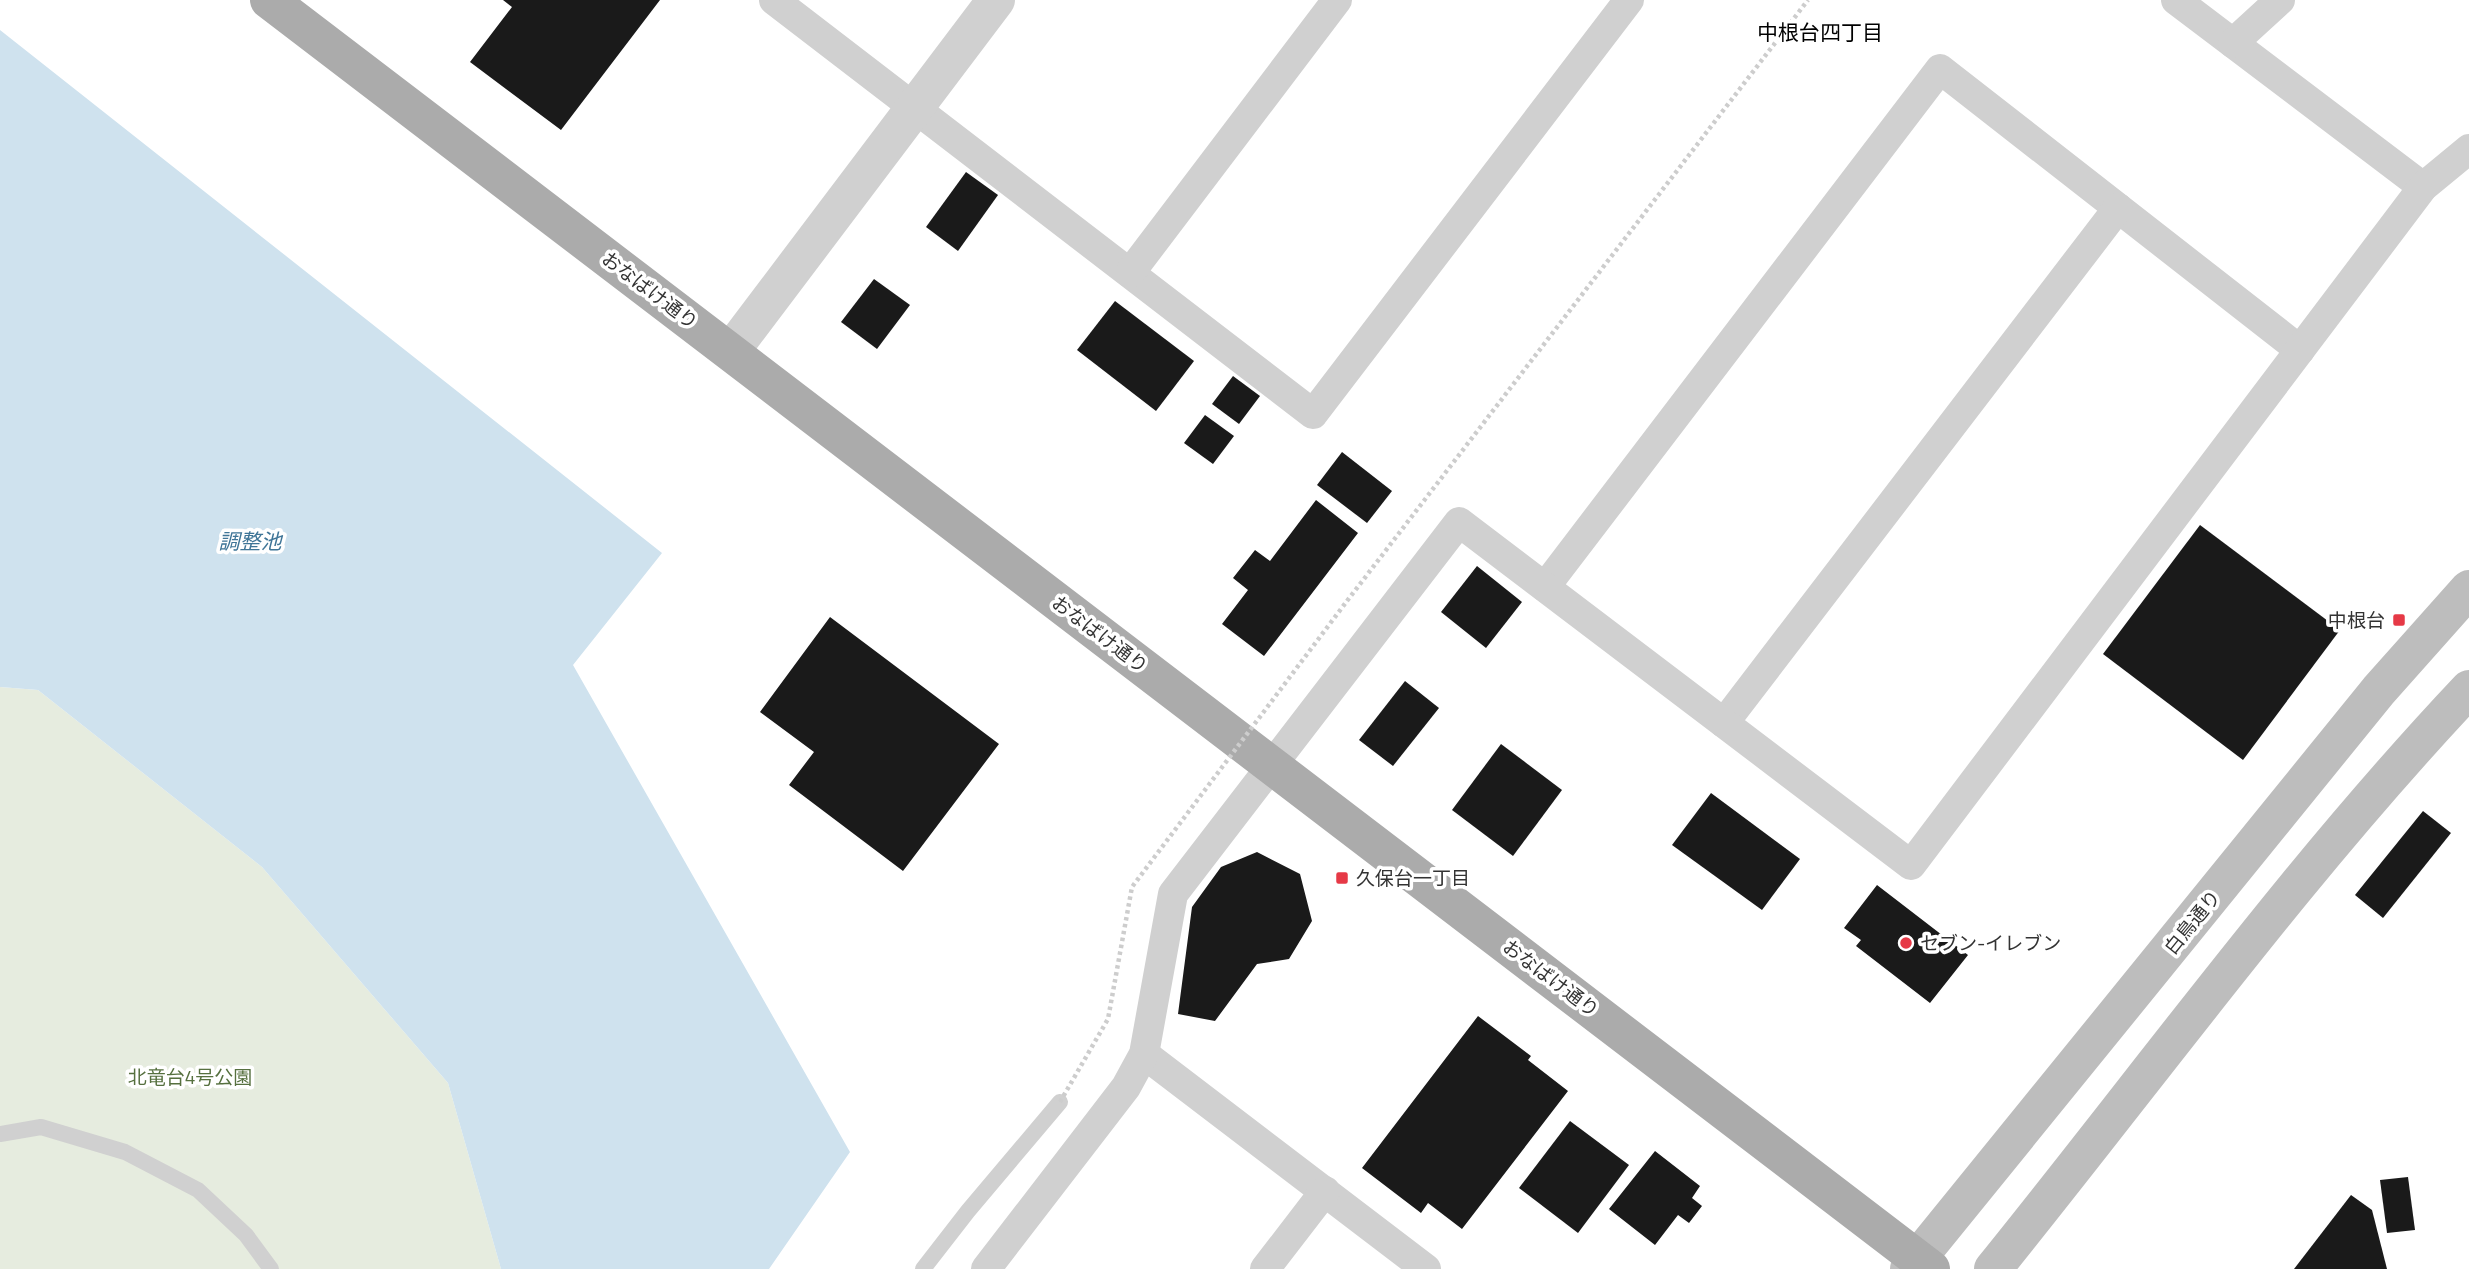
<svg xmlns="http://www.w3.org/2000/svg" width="2469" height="1269" viewBox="0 0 2469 1269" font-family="'Titillium Web','Noto Sans JP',sans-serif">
  <rect width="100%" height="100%" fill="#fff"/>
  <polygon fill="#e6ecdf" points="0,687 38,690 262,867 448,1083 501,1269 0,1269"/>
  <polygon fill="#cfe2ee" points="0,30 662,553 573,665 850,1152 769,1269 501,1269 448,1083 262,867 38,690 0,687"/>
  <g fill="#1a1a1a">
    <polygon points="503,0 660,0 561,130 470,62 512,7"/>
    <polygon points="966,172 998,195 958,251 926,227"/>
    <polygon points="874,279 910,305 877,349 841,322"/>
    <polygon points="1115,301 1194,361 1156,411 1077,350"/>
    <polygon points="1233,376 1260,396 1239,424 1212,404"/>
    <polygon points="1205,415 1234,436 1213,464 1184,443"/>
    <polygon points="1342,452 1392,491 1367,523 1317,485"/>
    <polygon points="1316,500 1358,533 1264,656 1222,624 1248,590 1233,578 1255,550 1270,561"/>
    <polygon points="2200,525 2340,630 2243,760 2103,654"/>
    <polygon points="1477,566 1522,602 1486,648 1441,612"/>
    <polygon points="830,617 999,744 903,871 789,785 814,752 760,712"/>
    <polygon points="1405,681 1439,708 1393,766 1359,740"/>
    <polygon points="1501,744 1562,790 1513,856 1452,810"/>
    <polygon points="1711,793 1800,859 1762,910 1672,845"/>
    <polygon points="2423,811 2451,833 2383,918 2355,895"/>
    <polygon points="1257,852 1300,874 1312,921 1289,959 1257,964 1215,1021 1178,1014 1192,907 1221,867"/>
    <polygon points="1877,885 1968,955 1930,1003 1856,946 1861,940 1844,928"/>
    <polygon points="1478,1016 1531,1056 1528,1060 1568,1091 1462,1229 1428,1203 1421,1213 1362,1168"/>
    <polygon points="1570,1121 1629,1165 1578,1233 1519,1188"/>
    <polygon points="1655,1151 1700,1186 1692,1198 1702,1206 1689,1223 1678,1215 1655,1245 1609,1209"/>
    <polygon points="2408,1177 2415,1230 2387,1233 2380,1180"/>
    <polygon points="2351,1195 2372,1210 2387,1269 2294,1269"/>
  </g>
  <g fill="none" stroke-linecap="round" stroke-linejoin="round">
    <polyline stroke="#cdcdcd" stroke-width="4.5" stroke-dasharray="3.5 3.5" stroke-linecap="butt" points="1347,601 1808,0"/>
    <g stroke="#d0d0d0" stroke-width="16">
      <polyline points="0,1134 41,1127 125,1152 198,1190 246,1235 271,1269"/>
      <polyline points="923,1269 968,1211 1060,1102"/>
    </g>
    <g stroke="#d0d0d0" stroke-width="30">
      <polyline points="774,0 1313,414 1629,0"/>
      <polyline points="2176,0 2423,187"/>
      <polyline points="2233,43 2280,0"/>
      <polyline points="1130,273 1337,0"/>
      <polyline points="1545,587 1940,69 2300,350"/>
      <polyline points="1724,723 2118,208"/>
      <polyline points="1144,1054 1426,1269"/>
      <polyline points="986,1269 1126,1087 1144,1054 1173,894 1459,522 1911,865 2423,187 2469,149"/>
      <polyline points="1265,1269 1325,1191"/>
    </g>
    <polyline stroke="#d0d0d0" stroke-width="38" points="731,351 996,0"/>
    <g stroke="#bdbdbd" stroke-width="38">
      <polyline points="1909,1269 2379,690 2469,589"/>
      <path d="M1993,1269C2150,1075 2297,871 2469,689"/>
    </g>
    <polyline stroke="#ababab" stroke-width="38" points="269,0 1931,1269"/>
    <polyline stroke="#cdcdcd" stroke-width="4.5" stroke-dasharray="3.5 3.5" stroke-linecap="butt" points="1060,1102 1108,1019 1132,887 1347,601"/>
  </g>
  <g fill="#e63946" stroke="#fff" stroke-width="2.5">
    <rect x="2392" y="613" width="14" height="14" rx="3.5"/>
    <rect x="1335" y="871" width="14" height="14" rx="3.5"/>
    <circle cx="1906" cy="943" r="7"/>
  </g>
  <g text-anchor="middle" stroke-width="7" stroke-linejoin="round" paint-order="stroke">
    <g font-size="19" fill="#333" stroke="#fff">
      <text transform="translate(650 290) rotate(37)" y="7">おなばけ通り</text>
      <text transform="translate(1100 634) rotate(37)" y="7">おなばけ通り</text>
      <text transform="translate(2192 922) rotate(-51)" y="7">白鳥通り</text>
      <text transform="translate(1551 978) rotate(37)" y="7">おなばけ通り</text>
    </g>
    <g font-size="19" fill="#333" stroke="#fff" text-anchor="start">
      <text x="2385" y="627" text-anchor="end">中根台</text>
      <text x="1356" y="885">久保台一丁目</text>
      <text x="1920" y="950">セブン-イレブン</text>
    </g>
    <g font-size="19" fill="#56703f" stroke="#fff">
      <text x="190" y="1084">北竜台4号公園</text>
    </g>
    <g font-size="21" fill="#000" stroke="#fff">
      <text x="1820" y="40">中根台四丁目</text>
    </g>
    <g font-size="21" font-style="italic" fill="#3f7597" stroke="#fff">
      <text x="250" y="549">調整池</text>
    </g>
  </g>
</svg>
